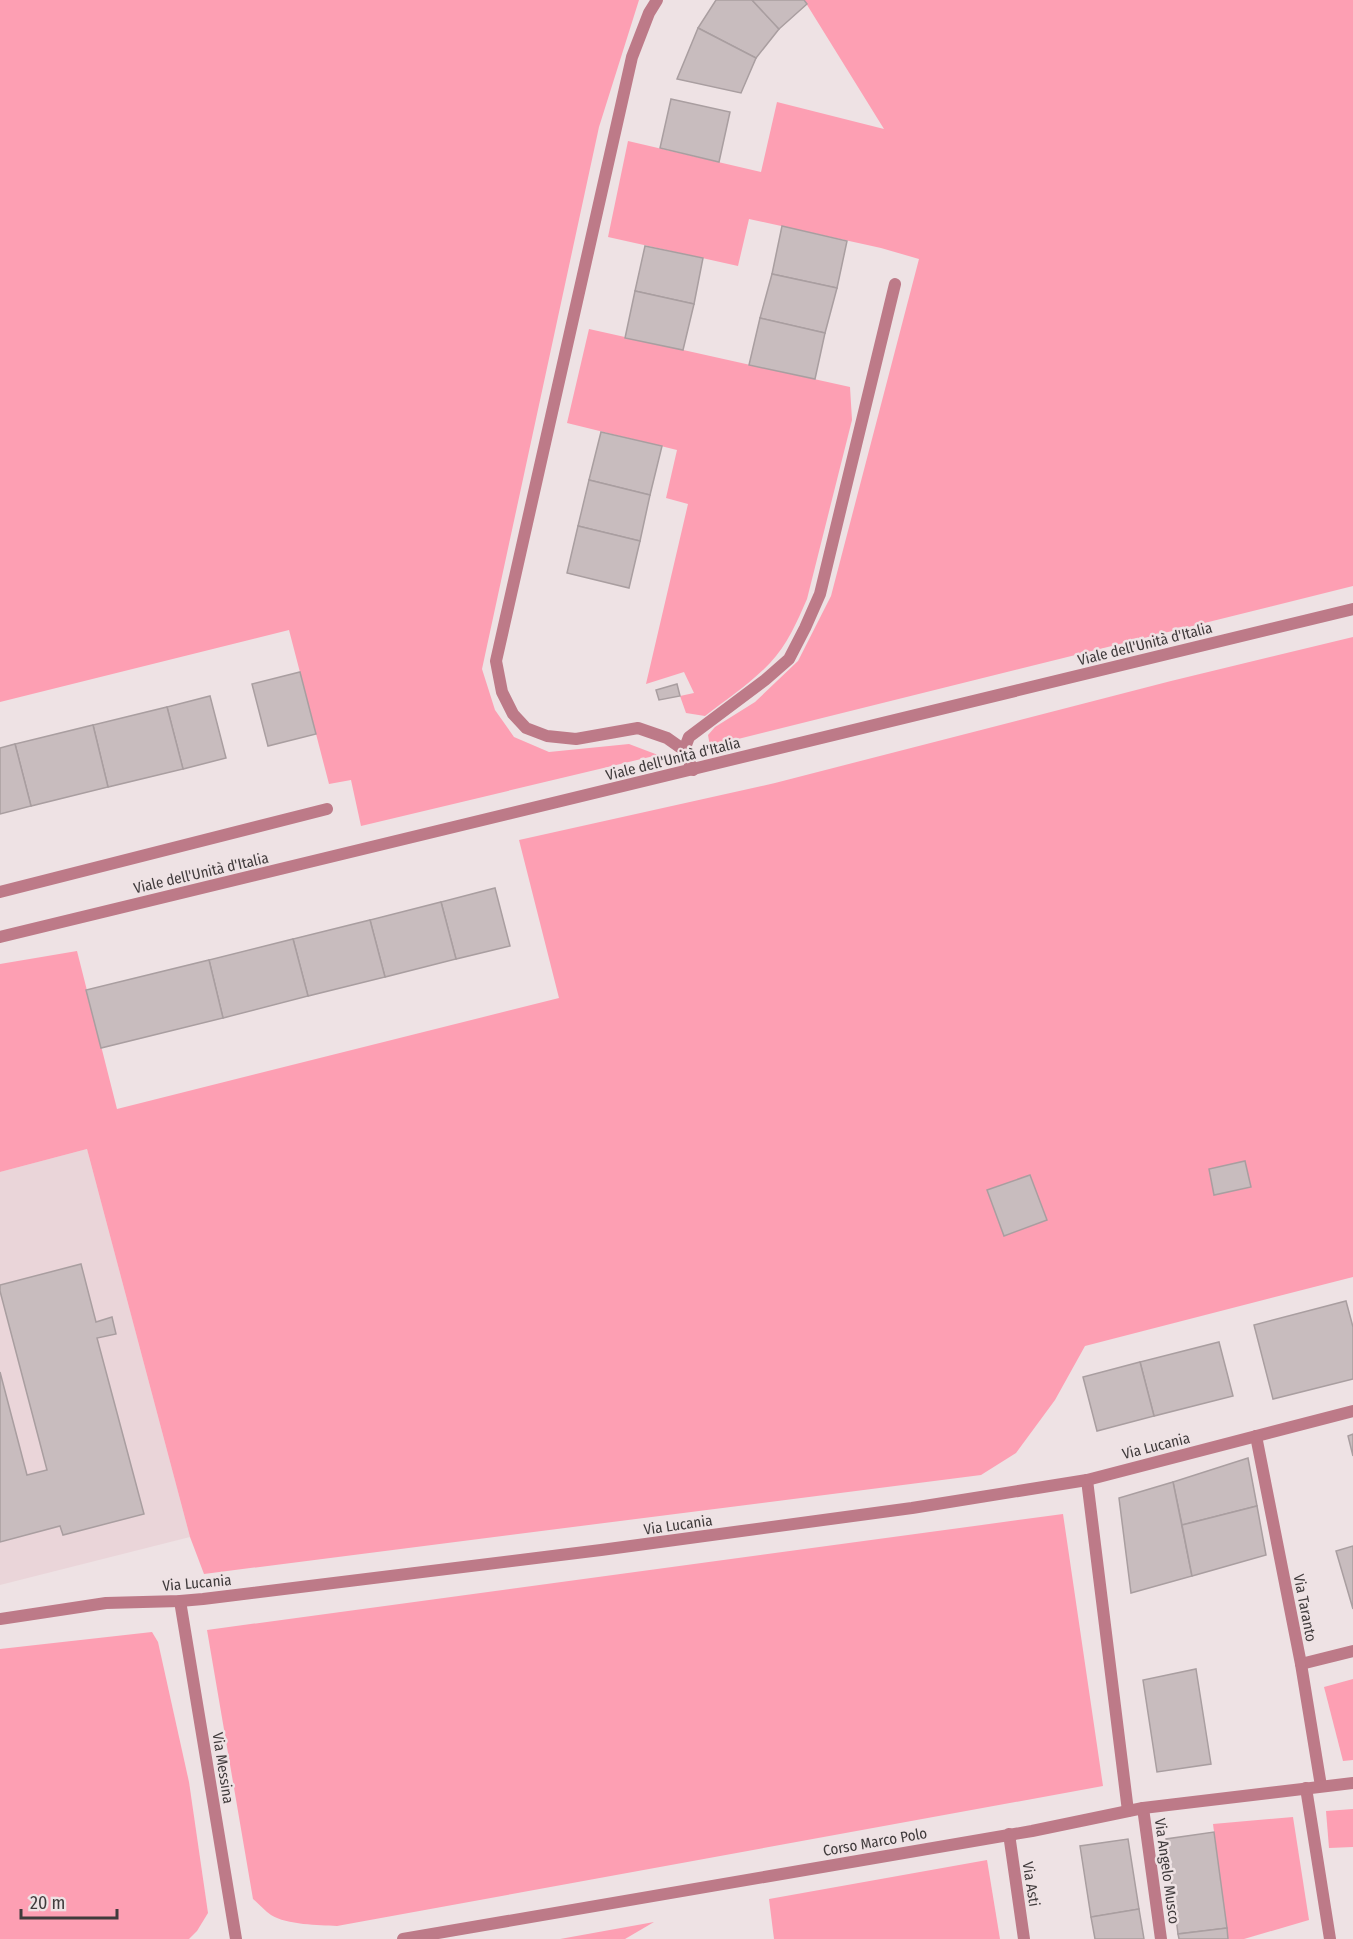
<svg xmlns="http://www.w3.org/2000/svg" width="1353" height="1939" viewBox="0 0 1353 1939" font-family="'Fira Sans Condensed',sans-serif">
  <rect width="100%" height="100%" fill="#eee2e4"/>
  <polygon fill="#ead5d9" points="87,1149 190,1537 0,1585 0,1172"/>
  <g fill="#fd9fb3">
    <polygon points="0,0 639,0 599,127 482,669 495,710 514,737 549,752 629,744 658,755 361,826 351,780 329,784 289,630 0,702"/>
    <polygon points="804,0 1353,0 1353,586 710,746 708,735 715,727 755,702 798,661 831,596 919,259 881,248 749,219 738,266 608,237 628,141 761,172 777,102 884,129"/>
    <path d="M589,329L850,387L852,420L807,599C797,622 787,645 770,663C751,683 727,699 705,716L686,713L680,696L694,693L684,672L646,684L688,504L666,498L677,450L567,423Z"/>
    <polygon points="1353,637 1353,1277 1085,1346 1055,1400 1016,1453 981,1475 204,1574 190,1537 87,1149 0,1172 0,964 77,951 117,1109 559,998 519,840 775,783 1171,681"/>
    <path d="M1063,1514L1103,1786L337,1926C319,1925 287,1925 271,1915C265,1911 259,1904 253,1899L207,1630Z"/>
    <polygon points="152,1632 158,1642 189,1782 208,1913 197,1931 189,1939 0,1939 0,1649"/>
    <polygon points="1353,1679 1353,1760 1343,1761 1324,1687"/>
    <polygon points="1353,1809 1353,1847 1329,1848 1326,1811"/>
    <polygon points="1293,1817 1309,1920 1244,1939 1228,1939 1213,1824"/>
    <polygon points="987,1860 1000,1939 774,1939 769,1899"/>
    <polygon points="654,1922 625,1939 560,1939"/>
  </g>
  <g fill="#c8bcbe" stroke="#a99ea0" stroke-width="1.5">
    <polygon points="716,0 752,0 779,29 756,58 698,28"/>
    <polygon points="752,0 804,0 807,4 779,29"/>
    <polygon points="698,28 756,58 741,93 677,79"/>
    <polygon points="671,99 730,112 719,162 660,148"/>
    <polygon points="782,226 847,241 837,288 772,274"/>
    <polygon points="645,246 703,258 694,304 635,291"/>
    <polygon points="772,274 837,288 825,333 760,318"/>
    <polygon points="635,291 694,304 683,350 625,338"/>
    <polygon points="760,318 825,333 815,379 749,365"/>
    <polygon points="601,432 662,446 650,495 589,480"/>
    <polygon points="589,480 650,495 640,541 578,526"/>
    <polygon points="578,526 640,541 629,588 567,573"/>
    <polygon points="300,672 316,734 268,746 252,684"/>
    <polygon points="677,684 680,696 659,700 656,690"/>
    <polygon points="210,696 226,758 183,769 167,707"/>
    <polygon points="167,707 183,769 108,787 93,725"/>
    <polygon points="93,725 108,787 31,806 15,744"/>
    <polygon points="15,744 31,806 0,814 0,748"/>
    <polygon points="495,888 510,946 456,959 441,902"/>
    <polygon points="441,902 456,959 385,977 370,920"/>
    <polygon points="370,920 385,977 308,996 293,939"/>
    <polygon points="293,939 308,996 223,1018 209,960"/>
    <polygon points="209,960 223,1018 101,1048 86,990"/>
    <polygon points="1245,1161 1251,1187 1214,1195 1209,1169"/>
    <polygon points="1030,1175 1047,1220 1004,1236 987,1190"/>
    <polygon points="81,1264 96,1322 112,1317 116,1334 97,1338 144,1514 63,1535 60,1526 0,1542 0,1372 27,1475 47,1470 0,1291 0,1285"/>
    <polygon points="1346,1301 1353,1327 1353,1379 1273,1399 1254,1325"/>
    <polygon points="1219,1342 1233,1396 1154,1416 1140,1362"/>
    <polygon points="1140,1362 1154,1416 1097,1431 1083,1377"/>
    <polygon points="1353,1434 1353,1456 1348,1436"/>
    <polygon points="1248,1458 1257,1506 1182,1525 1173,1482"/>
    <polygon points="1173,1482 1192,1576 1131,1593 1119,1498"/>
    <polygon points="1257,1506 1266,1555 1192,1576 1182,1525"/>
    <polygon points="1353,1546 1353,1609 1336,1551"/>
    <polygon points="1196,1669 1211,1764 1157,1772 1143,1680"/>
    <polygon points="1214,1832 1227,1928 1178,1934 1166,1839"/>
    <polygon points="1128,1839 1139,1909 1091,1917 1080,1846"/>
    <polygon points="1139,1909 1144,1939 1095,1939 1091,1917"/>
    <polygon points="1227,1928 1228,1939 1179,1939 1178,1934"/>
  </g>
  <g fill="none" stroke-linecap="round" stroke-linejoin="round">
    <g stroke="#bd7a88" stroke-width="12">
      <polyline points="657,0 649,13 632,57 496,661 502,692 513,714 526,728 547,736 576,739 638,728 667,738 684,750 693,770"/>
      <polyline points="684,750 689,737 765,680 789,659 805,628 820,594 895,284"/>
      <polyline points="0,892 327,809"/>
      <polyline points="1256,1436 1301,1664 1321,1786"/>
      <polyline points="1087,1480 1128,1811"/>
      <polyline points="180,1601 236,1939"/>
      <polyline points="0,1619 106,1603 180,1601 203,1599 601,1550 912,1508 1087,1480 1353,1411"/>
      <polyline points="1301,1664 1353,1651"/>
      <polyline points="1306,1788 1330,1939"/>
      <polyline points="1143,1808 1161,1939"/>
      <polyline points="1009,1834 1024,1939"/>
    </g>
    <g stroke="#bd7a88" stroke-width="12">
      <polyline points="0,937 1353,609"/>
      <polyline points="403,1939 1032,1831 1143,1808 1353,1783"/>
    </g>
  </g>
  <g text-anchor="middle" stroke-width="5" stroke-linejoin="round" paint-order="stroke">
    <g font-size="15" fill="#403b3c" stroke="#eee2e4">
      <text transform="translate(1145 644) rotate(-14)" y="5">Viale dell'Unità d'Italia</text>
      <text transform="translate(673 759) rotate(-14)" y="5">Viale dell'Unità d'Italia</text>
      <text transform="translate(201 873) rotate(-13)" y="5">Viale dell'Unità d'Italia</text>
      <text transform="translate(1156 1446) rotate(-14)" y="5">Via Lucania</text>
      <text transform="translate(678 1525) rotate(-8)" y="5">Via Lucania</text>
      <text transform="translate(197 1583) rotate(-5)" y="5">Via Lucania</text>
      <text transform="translate(1305 1608) rotate(79)" y="5">Via Taranto</text>
      <text transform="translate(223 1768) rotate(81)" y="5">Via Messina</text>
      <text transform="translate(875 1842) rotate(-10)" y="5">Corso Marco Polo</text>
      <text transform="translate(1167 1871) rotate(82)" y="5">Via Angelo Musco</text>
      <text transform="translate(1031 1884) rotate(81)" y="5">Via Asti</text>
    </g>
  </g>
  <path d="M21 1909v9h96v-9" fill="none" stroke="#403b3c" stroke-width="3"/>
  <text x="30" y="1909" font-size="18" fill="#403b3c" stroke="#eee2e4" stroke-width="4.5" paint-order="stroke">20 m</text>
</svg>
